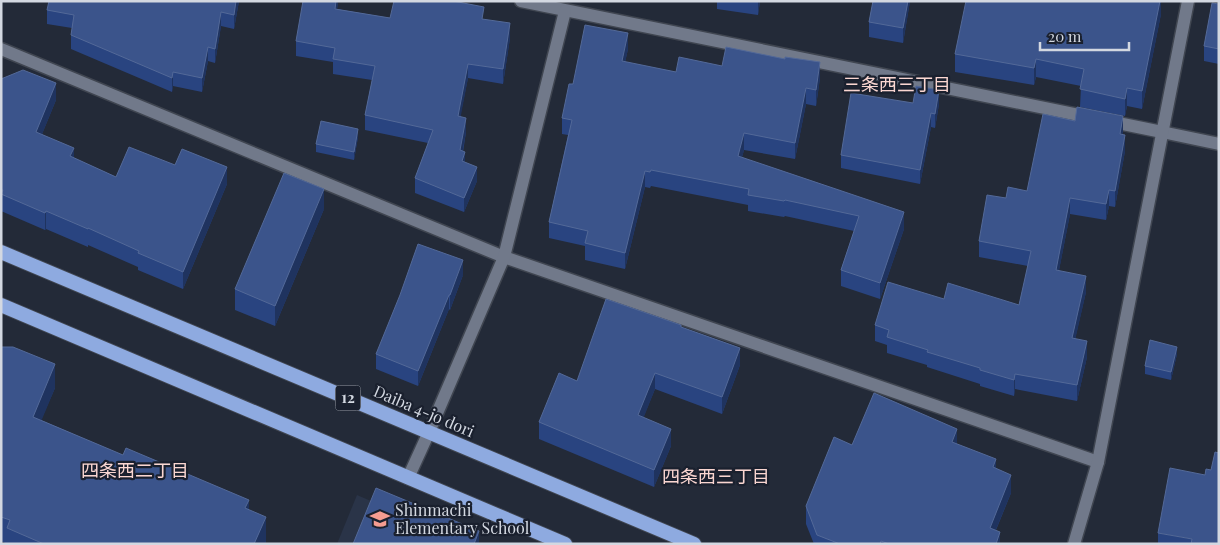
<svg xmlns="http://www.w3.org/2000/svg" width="1220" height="545" viewBox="0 0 1220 545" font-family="'Playfair Display','Noto Sans JP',serif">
  <rect width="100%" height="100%" fill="#232a38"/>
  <polygon fill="#2a3448" points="357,495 471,544 337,544"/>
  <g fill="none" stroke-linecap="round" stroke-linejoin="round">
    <defs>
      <polyline id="service" points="1162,132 1219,144"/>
      <g id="minor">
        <polyline points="521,1 1162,132"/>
        <polyline points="1,49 504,257 1098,462"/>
        <polyline points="408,478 429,432 504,257 565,11"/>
        <polyline points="1074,544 1098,462 1188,1"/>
      </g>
      <g id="trunk">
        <polyline points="1,252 694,544"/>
        <polyline points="1,305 565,544"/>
      </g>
    </defs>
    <use href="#service" stroke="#404651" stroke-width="15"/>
    <use href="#minor" stroke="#404651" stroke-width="15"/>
    <use href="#trunk" stroke="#404651" stroke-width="16"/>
    <use href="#service" stroke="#71798a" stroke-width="12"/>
    <use href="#minor" stroke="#71798a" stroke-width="12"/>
    <use href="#trunk" stroke="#8eaae0" stroke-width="14"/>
  </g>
  <g fill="#294480">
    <polygon points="239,1 234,29 221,26 215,63 208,61 202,92 173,86 172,92 71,49 71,35 72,28 47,24 47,10"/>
    <polygon points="338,1 337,9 390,18 484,19 510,38 503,84 468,78 460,117 466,132 463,152 465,162 477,181 464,212 415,193 415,178 428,143 365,130 365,115 372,80 333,74 333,62 296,56 296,41"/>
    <polygon points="717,1 760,1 758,15 717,9"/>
    <polygon points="873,1 910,1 903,43 869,37 869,22"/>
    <polygon points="1161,1 1161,14 1142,109 1127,106 1125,116 1080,107 1081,86 1036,77 1034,85 955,72 955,54"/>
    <polygon points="1219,4 1219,64 1204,61 1204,46"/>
    <polygon points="628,49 625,62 676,72 722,66 820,78 816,106 806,104 795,159 744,150 742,157 904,229 880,299 841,286 841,270 854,231 785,216 784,217 748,211 748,205 651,186 650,188 645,187 625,269 585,260 585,246 549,238 549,222 568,135 562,134 562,118 573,84"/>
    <polygon points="1,79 56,100 42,134 74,158 116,177 175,165 227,184 183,289 138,270 138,267 88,245 88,247 46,229 45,230 1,211"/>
    <polygon points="913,103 939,104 935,128 931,127 920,184 841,168 841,155"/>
    <polygon points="1123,132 1122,134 1125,151 1115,207 1109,206 1106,220 1070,214 1059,270 1086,292 1075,339 1087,357 1077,401 1015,389 1014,396 980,386 980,384 927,367 927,365 887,353 887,345 875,341 875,325 944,299 1019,305 1028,266 979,257 979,241 1006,198 1027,191"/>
    <polygon points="358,137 354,160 316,152 316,144"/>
    <polygon points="324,209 275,326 235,310 235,289"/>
    <polygon points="463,275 450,310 449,309 418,386 376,369 376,354"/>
    <polygon points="681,327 740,365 722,414 655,389 643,418 671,446 654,487 539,439 539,422 577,381"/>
    <polygon points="1,347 55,388 41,420 249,510 266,541 265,544 7,544 1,541"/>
    <polygon points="1177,354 1171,380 1145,374 1145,366"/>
    <polygon points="957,444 996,469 1011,493 996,530 1000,544 814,544 806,524 806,506 852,445"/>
    <polygon points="1158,533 1219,544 1158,544"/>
  </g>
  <g fill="#1f335f">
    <polygon points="236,1 239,1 234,29 234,15"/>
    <polygon points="336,1 338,1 338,3 335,23 335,9"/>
    <polygon points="758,1 760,1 758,15"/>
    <polygon points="908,1 910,1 903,43 903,28"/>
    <polygon points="1160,1 1161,1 1161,14 1142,109 1142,91"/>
    <polygon points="221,12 221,26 215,63 215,49"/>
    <polygon points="510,23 510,38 503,84 503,69"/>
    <polygon points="628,33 628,49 622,77 622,61"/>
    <polygon points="208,47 208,61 202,92 202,78"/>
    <polygon points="1036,59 1036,77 1034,85 1034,68"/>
    <polygon points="820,62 820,78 816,106 816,90"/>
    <polygon points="468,64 468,78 458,131 458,116"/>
    <polygon points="173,72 173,86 172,92 172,78"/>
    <polygon points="56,83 56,100 36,149 36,132"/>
    <polygon points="806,88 806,104 795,159 795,143"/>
    <polygon points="1127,88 1127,106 1125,116 1125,99"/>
    <polygon points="939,90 939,104 935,128 935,114"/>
    <polygon points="931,113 931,127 920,184 920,170"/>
    <polygon points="1123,116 1123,132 1120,150 1120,134"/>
    <polygon points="466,118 466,132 460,165 460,150"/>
    <polygon points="358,129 358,137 354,160 354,152"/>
    <polygon points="744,133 744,150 738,172 738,156"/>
    <polygon points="1125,135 1125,151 1115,207 1115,191"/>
    <polygon points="74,148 74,165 70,156"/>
    <polygon points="465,152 465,167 462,161"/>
    <polygon points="227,167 227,184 183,289 183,272"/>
    <polygon points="477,167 477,181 464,212 464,198"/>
    <polygon points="645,171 645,187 625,269 625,253"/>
    <polygon points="324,189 324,209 275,326 275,306"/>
    <polygon points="1109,190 1109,206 1106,220 1106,204"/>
    <polygon points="1070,198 1070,214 1056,286 1056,270"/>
    <polygon points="46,211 46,229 45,230 45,213"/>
    <polygon points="904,212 904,229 880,299 880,283"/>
    <polygon points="463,260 463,275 450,310 450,295"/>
    <polygon points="1086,276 1086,292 1072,354 1072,338"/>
    <polygon points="449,295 449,309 418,386 418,371"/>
    <polygon points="1087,341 1087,357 1077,401 1077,385"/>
    <polygon points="1177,347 1177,354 1171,380 1171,372"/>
    <polygon points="740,348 740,365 722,414 722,397"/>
    <polygon points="55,364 55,388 33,441 33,417"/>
    <polygon points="655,373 655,389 638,432 638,415"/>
    <polygon points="1015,374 1015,389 1014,396 1014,380"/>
    <polygon points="671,429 671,446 654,487 654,470"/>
    <polygon points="957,429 957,447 952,442"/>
    <polygon points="996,459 996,477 993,467"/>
    <polygon points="1011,475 1011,493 990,544 990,528"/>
    <polygon points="249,500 249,524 245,508"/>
    <polygon points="266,517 266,541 265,544 254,544"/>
    <polygon points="479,531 479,544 474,544"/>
    <polygon points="1000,532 1000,544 996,544"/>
  </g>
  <g fill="#3b548b" stroke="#536998">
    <polygon points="49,1 236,1 234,15 221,12 215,49 208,47 202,78 173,72 172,78 71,35 74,15 47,10"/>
    <polygon points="303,1 336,1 335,9 390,18 394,1 453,1 484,7 482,19 510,23 503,69 468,64 458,116 466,118 460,150 465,152 462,161 477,167 464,198 415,178 433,130 365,115 375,66 333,59 335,48 296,41"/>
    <polygon points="873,1 908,1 903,28 869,22"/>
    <polygon points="966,1 1160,1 1142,91 1127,88 1125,99 1080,89 1084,69 1036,59 1034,68 955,54"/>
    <polygon points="1212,3 1219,4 1219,49 1204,46"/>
    <polygon points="585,25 628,33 622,61 676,72 679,57 722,66 726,47 785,59 785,57 820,62 816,90 806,88 795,143 744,133 738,156 904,212 880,283 841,270 859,216 785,200 784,201 748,195 749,189 651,170 650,172 645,171 625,253 585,243 588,231 549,222 572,120 562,118 569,84 573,84"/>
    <polygon points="23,70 56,83 36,132 74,148 70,156 116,177 129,147 175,165 182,149 227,167 183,272 138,253 139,251 88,228 88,229 46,211 45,213 1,194 3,190 1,190 1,79"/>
    <polygon points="916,86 939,90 935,114 931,113 920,170 841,155 851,93 913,103"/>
    <polygon points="1077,107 1123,116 1120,134 1125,135 1115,191 1109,190 1106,204 1070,198 1056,270 1086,276 1072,338 1087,341 1077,385 1015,374 1014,380 980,370 980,368 927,352 928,350 887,337 889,330 875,325 888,282 944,299 948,283 1019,305 1031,251 979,241 987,195 1006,198 1008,187 1027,191 1043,114 1075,121"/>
    <polygon points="321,121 358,129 354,152 316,144"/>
    <polygon points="284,173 324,189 275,306 235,289"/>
    <polygon points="418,244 463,260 450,295 449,295 418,371 376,354 400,295"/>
    <polygon points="606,299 681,325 681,327 740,348 722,397 655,373 638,415 671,429 654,470 539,422 559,373 577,381"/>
    <polygon points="1150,340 1177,347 1171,372 1145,366"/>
    <polygon points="1,347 13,347 55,364 33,417 123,455 126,448 249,500 245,508 266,517 254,544 44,544 7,528 10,520 1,517"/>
    <polygon points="874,393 957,429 952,442 996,459 993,467 1011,475 990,528 1000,532 996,544 889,544 881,541 880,544 840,544 817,535 806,506 834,437 852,445"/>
    <polygon points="1215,452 1219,453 1219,544 1191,544 1192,539 1158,533 1170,468 1205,475 1206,469 1211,470"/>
    <polygon points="376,488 479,531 474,544 353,544"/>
  </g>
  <defs>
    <symbol id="school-bare" viewBox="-9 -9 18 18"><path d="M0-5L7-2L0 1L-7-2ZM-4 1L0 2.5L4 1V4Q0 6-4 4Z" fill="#f59c91" stroke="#1a202e" stroke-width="2.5" paint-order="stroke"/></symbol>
  </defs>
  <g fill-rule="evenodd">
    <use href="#school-bare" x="366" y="505" width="28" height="28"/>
  </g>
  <g text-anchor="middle" stroke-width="4.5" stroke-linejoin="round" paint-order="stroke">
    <rect fill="#1a202e" stroke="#9ca1ab" stroke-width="1" x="335.5" y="385.5" width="25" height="25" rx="4"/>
    <g font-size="15" font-weight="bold" fill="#d3d8e1">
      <text x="348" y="403">12</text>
    </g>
    <g font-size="16" fill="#d3d8e1" stroke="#1a202e">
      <text transform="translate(424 411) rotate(23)" y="6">Daiba 4-jo dori</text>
    </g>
    <g font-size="16" fill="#d3d8e1" stroke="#1a202e" text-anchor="start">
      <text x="395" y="516">Shinmachi<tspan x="395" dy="18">Elementary School</tspan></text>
    </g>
    <g font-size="18" fill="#fad6d1" stroke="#1a202e">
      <text x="897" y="91">三条西三丁目</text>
      <text x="135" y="477">四条西二丁目</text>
      <text x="716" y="483">四条西三丁目</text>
    </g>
  </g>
  <rect width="1220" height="545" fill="none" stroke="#d3d8e1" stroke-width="5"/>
  <path d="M1040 42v8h89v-8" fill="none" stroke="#d3d8e1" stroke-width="2.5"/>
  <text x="1048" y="42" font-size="15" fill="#d3d8e1" stroke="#1a202e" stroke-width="4" paint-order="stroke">20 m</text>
</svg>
